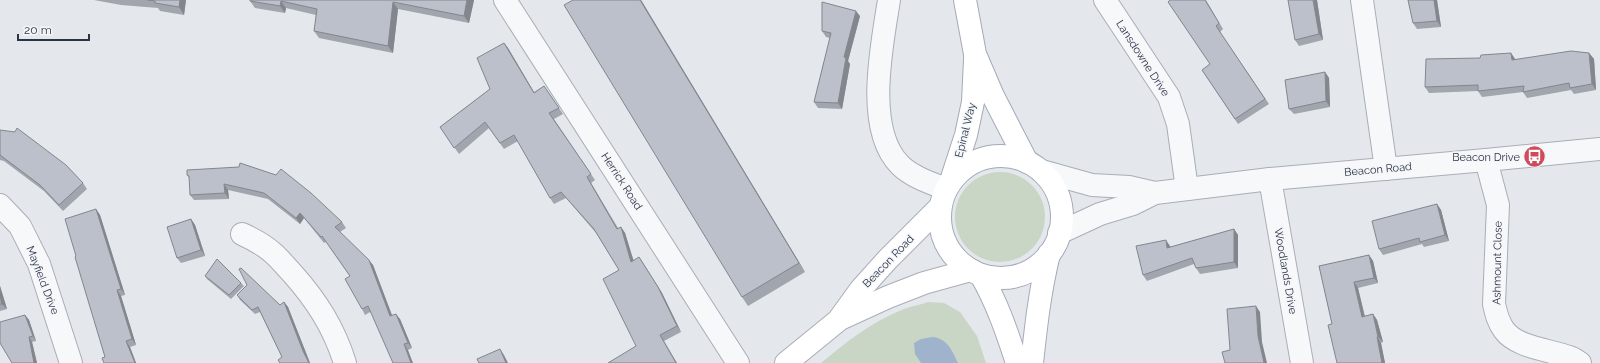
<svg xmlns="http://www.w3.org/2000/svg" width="1600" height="363" viewBox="0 0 1600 363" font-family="Raleway,sans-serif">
  <rect width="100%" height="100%" fill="#e4e7ec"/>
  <g fill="#c9d6c5">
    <circle cx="1000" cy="217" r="45"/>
    <path d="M928,302L944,303L960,312L977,336L986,363H821C846,342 873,321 904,309C912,306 920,305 928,302Z"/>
  </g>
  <path fill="#9fb4cc" d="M932,337C947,338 952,350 958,363H921L915,354L914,343L921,339Z"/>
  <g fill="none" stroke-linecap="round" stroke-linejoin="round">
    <defs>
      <g id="street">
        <polyline points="505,0 738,363"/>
        <path d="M889,0C882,45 864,129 900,165C912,177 931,183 946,189"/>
        <polyline points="1105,0 1169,97 1178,124 1187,189"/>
        <polyline points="1362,0 1386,169"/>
        <path d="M1486,160L1498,205L1494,304C1496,313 1498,322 1504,330C1517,348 1551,350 1569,357C1573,358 1577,361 1580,363"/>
        <polyline points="1042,171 1092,185 1129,187 1155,193"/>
        <polyline points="1270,179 1302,363"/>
        <polyline points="0,205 20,226 39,264 71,363"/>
        <polyline points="1059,233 1100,214 1133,204 1155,193 1270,179 1486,160 1600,149"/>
        <path d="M242,234C253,239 264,245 273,253C280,259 286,267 292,273C317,301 334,328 345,363"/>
      </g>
      <g id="secondary">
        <polyline points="840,318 861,289 888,259 940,207"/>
        <polyline points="786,363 840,319 888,297 924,283 971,270"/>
      </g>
      <g id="primary">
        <polyline points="965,0 975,54 993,96 1027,162"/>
        <circle cx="1001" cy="217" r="61"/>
        <polyline points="951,181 966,135 973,102 975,59"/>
        <path d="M981,275C997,303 1007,332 1017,363"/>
        <path d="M1032,363C1036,326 1040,290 1049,254"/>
      </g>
    </defs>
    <use href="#street" stroke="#a9aeb7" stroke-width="24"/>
    <use href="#secondary" stroke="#a9aeb7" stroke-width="24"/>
    <use href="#primary" stroke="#a3abb8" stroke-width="24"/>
    <use href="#street" stroke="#f7f8fa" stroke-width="22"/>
    <use href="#secondary" stroke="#fff" stroke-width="22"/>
    <use href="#primary" stroke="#fff" stroke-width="22"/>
  </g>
  <g fill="#a1a5ae">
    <polygon points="94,0 186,0 184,15 160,11 158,8 121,5"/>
    <polygon points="250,0 474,0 469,23 398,9 393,53 319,38 314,31 316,15 286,8 285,13 255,8 250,1"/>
    <polygon points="641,0 805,272 748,306 742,297"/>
    <polygon points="1206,0 1223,29 1220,32 1269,104 1238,124 1202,70 1210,64"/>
    <polygon points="1317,0 1323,40 1299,46 1295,40"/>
    <polygon points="1408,0 1437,0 1441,27 1417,29 1413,23"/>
    <polygon points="860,16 848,61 850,64 842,109 818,108 814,102 830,38 826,37 822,31"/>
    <polygon points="504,43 508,48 534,92 544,86 563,114 554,119 595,180 591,183 618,228 621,227 625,233 633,261 639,257 643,263 662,293 681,332 664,341 636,346 619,270 596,233 566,198 554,204 550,198 518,141 504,149 489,128 459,154 440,127 490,89"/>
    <polygon points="1511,53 1515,59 1516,60 1589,53 1594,59 1596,90 1574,94 1571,90 1527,98 1523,92 1482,97 1478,91 1429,93 1425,87 1480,58"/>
    <polygon points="1325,72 1329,78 1330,107 1294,114 1289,109"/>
    <polygon points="0,130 83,183 87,189 63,211 44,191 4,161 0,160"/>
    <polygon points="239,167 342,222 346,228 340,232 373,265 392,315 400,319 412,348 408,350 370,312 365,315 362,309 350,276 326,242 324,243 304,218 300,224 268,199 228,190 229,199 194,200 190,195 190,179 187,175"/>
    <polygon points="1437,204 1441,210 1449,241 1424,247 1422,244 1383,255 1379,249"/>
    <polygon points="96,209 100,215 125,295 121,296 136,345 130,347 136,363 104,363 105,357 76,256"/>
    <polygon points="191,219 195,225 205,256 181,263 177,258"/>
    <polygon points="1234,229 1238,235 1238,268 1200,274 1196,268 1194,264 1147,281 1143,275 1170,246 1170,247"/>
    <polygon points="1369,255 1373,261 1378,283 1358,288 1365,316 1373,314 1377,320 1383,342 1381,343 1385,363 1337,363 1332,324 1319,266"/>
    <polygon points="205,276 241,283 244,286 231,299 207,279"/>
    <polygon points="0,286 7,309 0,311"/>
    <polygon points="237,295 280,305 284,302 288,307 310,363 280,363 282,357 260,312 255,314 240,300"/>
    <polygon points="25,315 29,320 36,341 32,342 37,363 12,363"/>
  </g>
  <g fill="#83868d">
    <polygon points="180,0 186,0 184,15 179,7"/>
    <polygon points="467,0 474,0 469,23 464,16"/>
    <polygon points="640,0 641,0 805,272 799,263"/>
    <polygon points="1313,0 1317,0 1323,40 1319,34"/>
    <polygon points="1434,0 1437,0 1441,27 1437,21"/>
    <polygon points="281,1 286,8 285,13 280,6"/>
    <polygon points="393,2 398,9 393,53 388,46"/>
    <polygon points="856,11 860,16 848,61 850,64 842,109 838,103 844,57"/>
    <polygon points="504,43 508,48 538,99 534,93"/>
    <polygon points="1511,53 1515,59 1516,66 1512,60"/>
    <polygon points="1589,53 1594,59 1596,90 1592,84"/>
    <polygon points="1325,72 1329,78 1330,107 1326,101"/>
    <polygon points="587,177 591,183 621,235 617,229"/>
    <polygon points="224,184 228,190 229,199 225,193"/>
    <polygon points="1437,204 1441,210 1449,241 1445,235"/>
    <polygon points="96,209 100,215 125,295 121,289"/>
    <polygon points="300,213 304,218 300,224 296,218"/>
    <polygon points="191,219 195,225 205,256 201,250"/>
    <polygon points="621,227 625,233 636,268 631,262"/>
    <polygon points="1234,229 1238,235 1238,268 1234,262"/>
    <polygon points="1166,240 1170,246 1172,253 1167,248"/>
    <polygon points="1369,255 1373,261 1378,283 1374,278"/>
    <polygon points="639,257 662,293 681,332 677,326"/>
    <polygon points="369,260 373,265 394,321 390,316"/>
    <polygon points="1354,282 1358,288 1366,323 1362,317"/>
    <polygon points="0,286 7,309 2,304 0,295"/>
    <polygon points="117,290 121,296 136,345 132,339"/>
    <polygon points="284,302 288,307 310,363 309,363 303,351"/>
    <polygon points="1256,306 1260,312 1262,342 1267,363 1264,363 1258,336"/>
    <polygon points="396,314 400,319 412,348 408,343"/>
    <polygon points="1373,314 1377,320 1383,342 1378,337"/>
    <polygon points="25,315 29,320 36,341 33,336"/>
    <polygon points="660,335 664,341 677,363 676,363"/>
    <polygon points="29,337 32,342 37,363 34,363"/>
    <polygon points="1377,337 1381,343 1385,363 1382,363"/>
    <polygon points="126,341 130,347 136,363 135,363"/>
    <polygon points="404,344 408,350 413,363 411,363"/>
    <polygon points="500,349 504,355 508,363 506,363"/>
  </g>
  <g fill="#bbc0ca" stroke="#83868d">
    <polygon points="148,0 180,0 179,7 155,3 155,1"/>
    <polygon points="250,0 467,0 464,16 393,2 388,46 314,31 317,9 281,1 280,6 250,1"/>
    <polygon points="573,0 640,0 799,263 742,297 564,5"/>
    <polygon points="1170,0 1205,0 1219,23 1216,26 1265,99 1235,119 1202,70 1210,64 1168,2"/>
    <polygon points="1288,0 1313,0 1319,34 1295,40"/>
    <polygon points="1408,0 1434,0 1437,21 1413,23"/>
    <polygon points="822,2 856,11 844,57 846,58 838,103 814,102 831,33 822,31"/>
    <polygon points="504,43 534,93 544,86 559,108 549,113 591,174 587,177 617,229 621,227 631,262 639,257 658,287 677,326 660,335 676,363 608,363 636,346 603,279 619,270 594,229 561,192 550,198 514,135 500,143 485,122 454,148 440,127 490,89 477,58"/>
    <polygon points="1571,51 1589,53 1592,84 1570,88 1569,83 1523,92 1524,86 1478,91 1478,85 1425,87 1426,59 1480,58 1481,55 1511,53 1512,60"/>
    <polygon points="1325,72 1326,101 1289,109 1285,80"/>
    <polygon points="17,128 66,165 83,183 59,205 40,185 0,155 0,130 15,132"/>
    <polygon points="240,163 276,175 281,169 311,193 342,222 335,227 369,260 390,316 396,314 408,343 404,344 411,363 393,363 368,306 362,309 345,279 350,276 322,236 321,237 300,213 296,218 264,193 224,184 225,193 190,195 189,176 187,175 187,170 239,167"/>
    <polygon points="1437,204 1445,235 1420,242 1419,238 1379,249 1372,221"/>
    <polygon points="96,209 121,289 117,290 132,339 126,341 135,363 104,363 102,358 105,357 75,257 76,256 65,219"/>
    <polygon points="191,219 201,250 177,258 167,227"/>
    <polygon points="1234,229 1234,262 1196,268 1192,258 1143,275 1136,246 1166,240 1167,248"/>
    <polygon points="1369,255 1374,278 1354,282 1362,317 1373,314 1378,337 1377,337 1382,363 1337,363 1328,325 1332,324 1319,266"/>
    <polygon points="217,259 241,283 229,295 205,276"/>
    <polygon points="241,268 280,305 284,302 303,351 309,363 280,363 278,360 282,357 258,307 252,310 237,295 247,285 239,269"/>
    <polygon points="0,295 2,304 0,304"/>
    <polygon points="1256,306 1258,336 1264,363 1225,363 1222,352 1230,350 1227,309"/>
    <polygon points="25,315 33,336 29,337 34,363 12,363 0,343 0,322"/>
    <polygon points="500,349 506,363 479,363 477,359"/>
  </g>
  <defs>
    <symbol id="bus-disc" viewBox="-11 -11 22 22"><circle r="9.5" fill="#d1495b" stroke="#f4f6f9"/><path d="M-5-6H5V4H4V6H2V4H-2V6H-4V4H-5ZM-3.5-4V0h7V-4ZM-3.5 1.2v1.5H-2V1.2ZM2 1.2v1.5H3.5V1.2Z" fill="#fff"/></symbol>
  </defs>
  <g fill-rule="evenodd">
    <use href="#bus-disc" x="1522" y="144" width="25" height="25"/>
  </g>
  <g text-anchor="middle" stroke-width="3" stroke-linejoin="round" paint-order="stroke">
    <g font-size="11" fill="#2b3445" stroke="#f4f6f9">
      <text transform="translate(1143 58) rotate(57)" y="4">Lansdowne Drive</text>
      <text transform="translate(965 130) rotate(-76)" y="4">Epinal Way</text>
      <text transform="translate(1378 169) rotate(-5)" y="4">Beacon Road</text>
      <text transform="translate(622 181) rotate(57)" y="4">Herrick Road</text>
      <text transform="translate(888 261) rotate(-46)" y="4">Beacon Road</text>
      <text transform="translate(1497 263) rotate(-89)" y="4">Ashmount Close</text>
      <text transform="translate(1286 271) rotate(80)" y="4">Woodlands Drive</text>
      <text transform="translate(43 280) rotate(69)" y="4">Mayfield Drive</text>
    </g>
    <g font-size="11" fill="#2b3445" stroke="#f4f6f9" text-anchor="end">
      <text x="1520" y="161">Beacon Drive</text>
    </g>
  </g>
  <path d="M18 34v6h71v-6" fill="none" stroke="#2b3445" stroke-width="2"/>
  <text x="24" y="34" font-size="12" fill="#2b3445" stroke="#f4f6f9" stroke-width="3" paint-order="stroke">20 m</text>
</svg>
